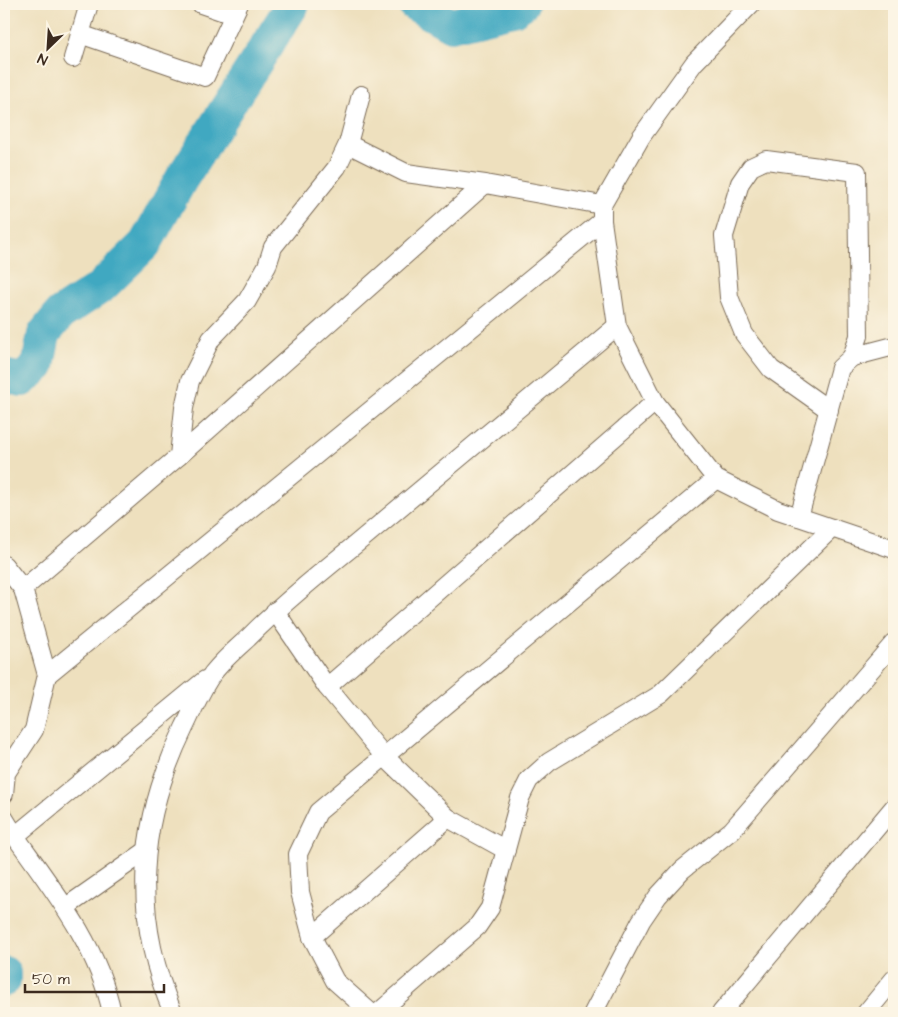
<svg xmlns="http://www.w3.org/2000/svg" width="898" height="1017" viewBox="0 0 898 1017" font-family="'Architects Daughter',sans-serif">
  <rect width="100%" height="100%" fill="#fcf5e5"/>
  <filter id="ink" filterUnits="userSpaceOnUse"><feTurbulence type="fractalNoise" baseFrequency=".02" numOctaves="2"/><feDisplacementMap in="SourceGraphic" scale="10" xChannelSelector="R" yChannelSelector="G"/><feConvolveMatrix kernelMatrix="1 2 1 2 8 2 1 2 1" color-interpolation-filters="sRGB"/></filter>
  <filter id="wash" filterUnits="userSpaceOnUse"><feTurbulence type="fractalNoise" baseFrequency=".0096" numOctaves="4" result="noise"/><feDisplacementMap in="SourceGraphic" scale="20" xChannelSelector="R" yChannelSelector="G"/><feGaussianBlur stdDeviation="1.12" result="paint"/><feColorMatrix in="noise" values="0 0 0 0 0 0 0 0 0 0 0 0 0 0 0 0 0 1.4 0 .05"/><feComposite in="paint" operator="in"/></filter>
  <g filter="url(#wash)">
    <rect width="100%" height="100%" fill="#eee0be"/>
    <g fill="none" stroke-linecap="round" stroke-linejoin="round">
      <g stroke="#41a8c1" stroke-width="34">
        <polyline points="414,4 451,25 513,10 522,4"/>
        <polyline points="4,376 22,380 38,366 44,334 60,314 101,287 145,244 182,178 293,4"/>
        <polyline points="4,973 4,980"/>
      </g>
    </g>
  </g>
  <g filter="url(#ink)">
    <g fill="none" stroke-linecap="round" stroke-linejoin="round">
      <defs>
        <g id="minor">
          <polyline points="201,4 233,15"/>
          <polyline points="751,4 694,63 641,137 602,205 602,221 617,326 655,402 716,479 778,510 894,549"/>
          <polyline points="80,34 205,77 239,4"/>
          <polyline points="73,58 89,4"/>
          <polyline points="348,144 406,173 485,184 602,205"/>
          <polyline points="829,410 771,369 744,334 729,297 724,236 740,183 751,167 766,160 857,172 859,336 852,357 894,346"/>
          <polyline points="179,456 184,408 190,381 211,339 247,301 267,266 273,247 337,167 348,144 361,95"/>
          <polyline points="799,517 840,368 852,357"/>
          <polyline points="4,565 23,589 47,675 34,730 6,773 4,794"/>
          <polyline points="23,589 179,456 485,184"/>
          <polyline points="275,611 327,687 384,756 448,818 312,937"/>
          <polyline points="47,675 602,221"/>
          <polyline points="327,687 655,402"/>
          <polyline points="4,818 15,836"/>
          <polyline points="448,818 506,850"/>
          <polyline points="66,907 146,851"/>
          <path d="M112,1013C98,946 54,891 15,836L205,680"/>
          <path d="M173,1013C131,915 138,823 184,728C193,710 201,689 213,673C223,660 236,649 248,638C282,604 319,574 356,544C443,471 530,399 617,326"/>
          <polyline points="371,1013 335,981 312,937 300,892 298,854 318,812 716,479"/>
          <polyline points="378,1013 477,927 490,908 520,798 529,780 549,762 661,694 832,528"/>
          <polyline points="593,1013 641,921 658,896 682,870 732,830 894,643"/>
          <polyline points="721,1013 894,807"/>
          <polyline points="866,1013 894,979"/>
        </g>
      </defs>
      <use href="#minor" stroke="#7a6a56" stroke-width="20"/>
      <use href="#minor" stroke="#fff" stroke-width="18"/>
    </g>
  </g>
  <rect width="898" height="1017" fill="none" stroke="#fcf5e5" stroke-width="20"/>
  <g transform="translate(48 48) rotate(205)" stroke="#fcf5e5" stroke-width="4" paint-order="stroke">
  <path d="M0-4L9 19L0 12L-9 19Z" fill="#3b2a1e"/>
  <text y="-8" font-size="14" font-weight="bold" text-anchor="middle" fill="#3b2a1e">N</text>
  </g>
  <path d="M25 984v8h139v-8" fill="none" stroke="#3b2a1e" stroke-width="2.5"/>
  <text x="32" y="984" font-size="15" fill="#3b2a1e" stroke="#fcf5e5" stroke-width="4" paint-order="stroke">50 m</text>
</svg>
